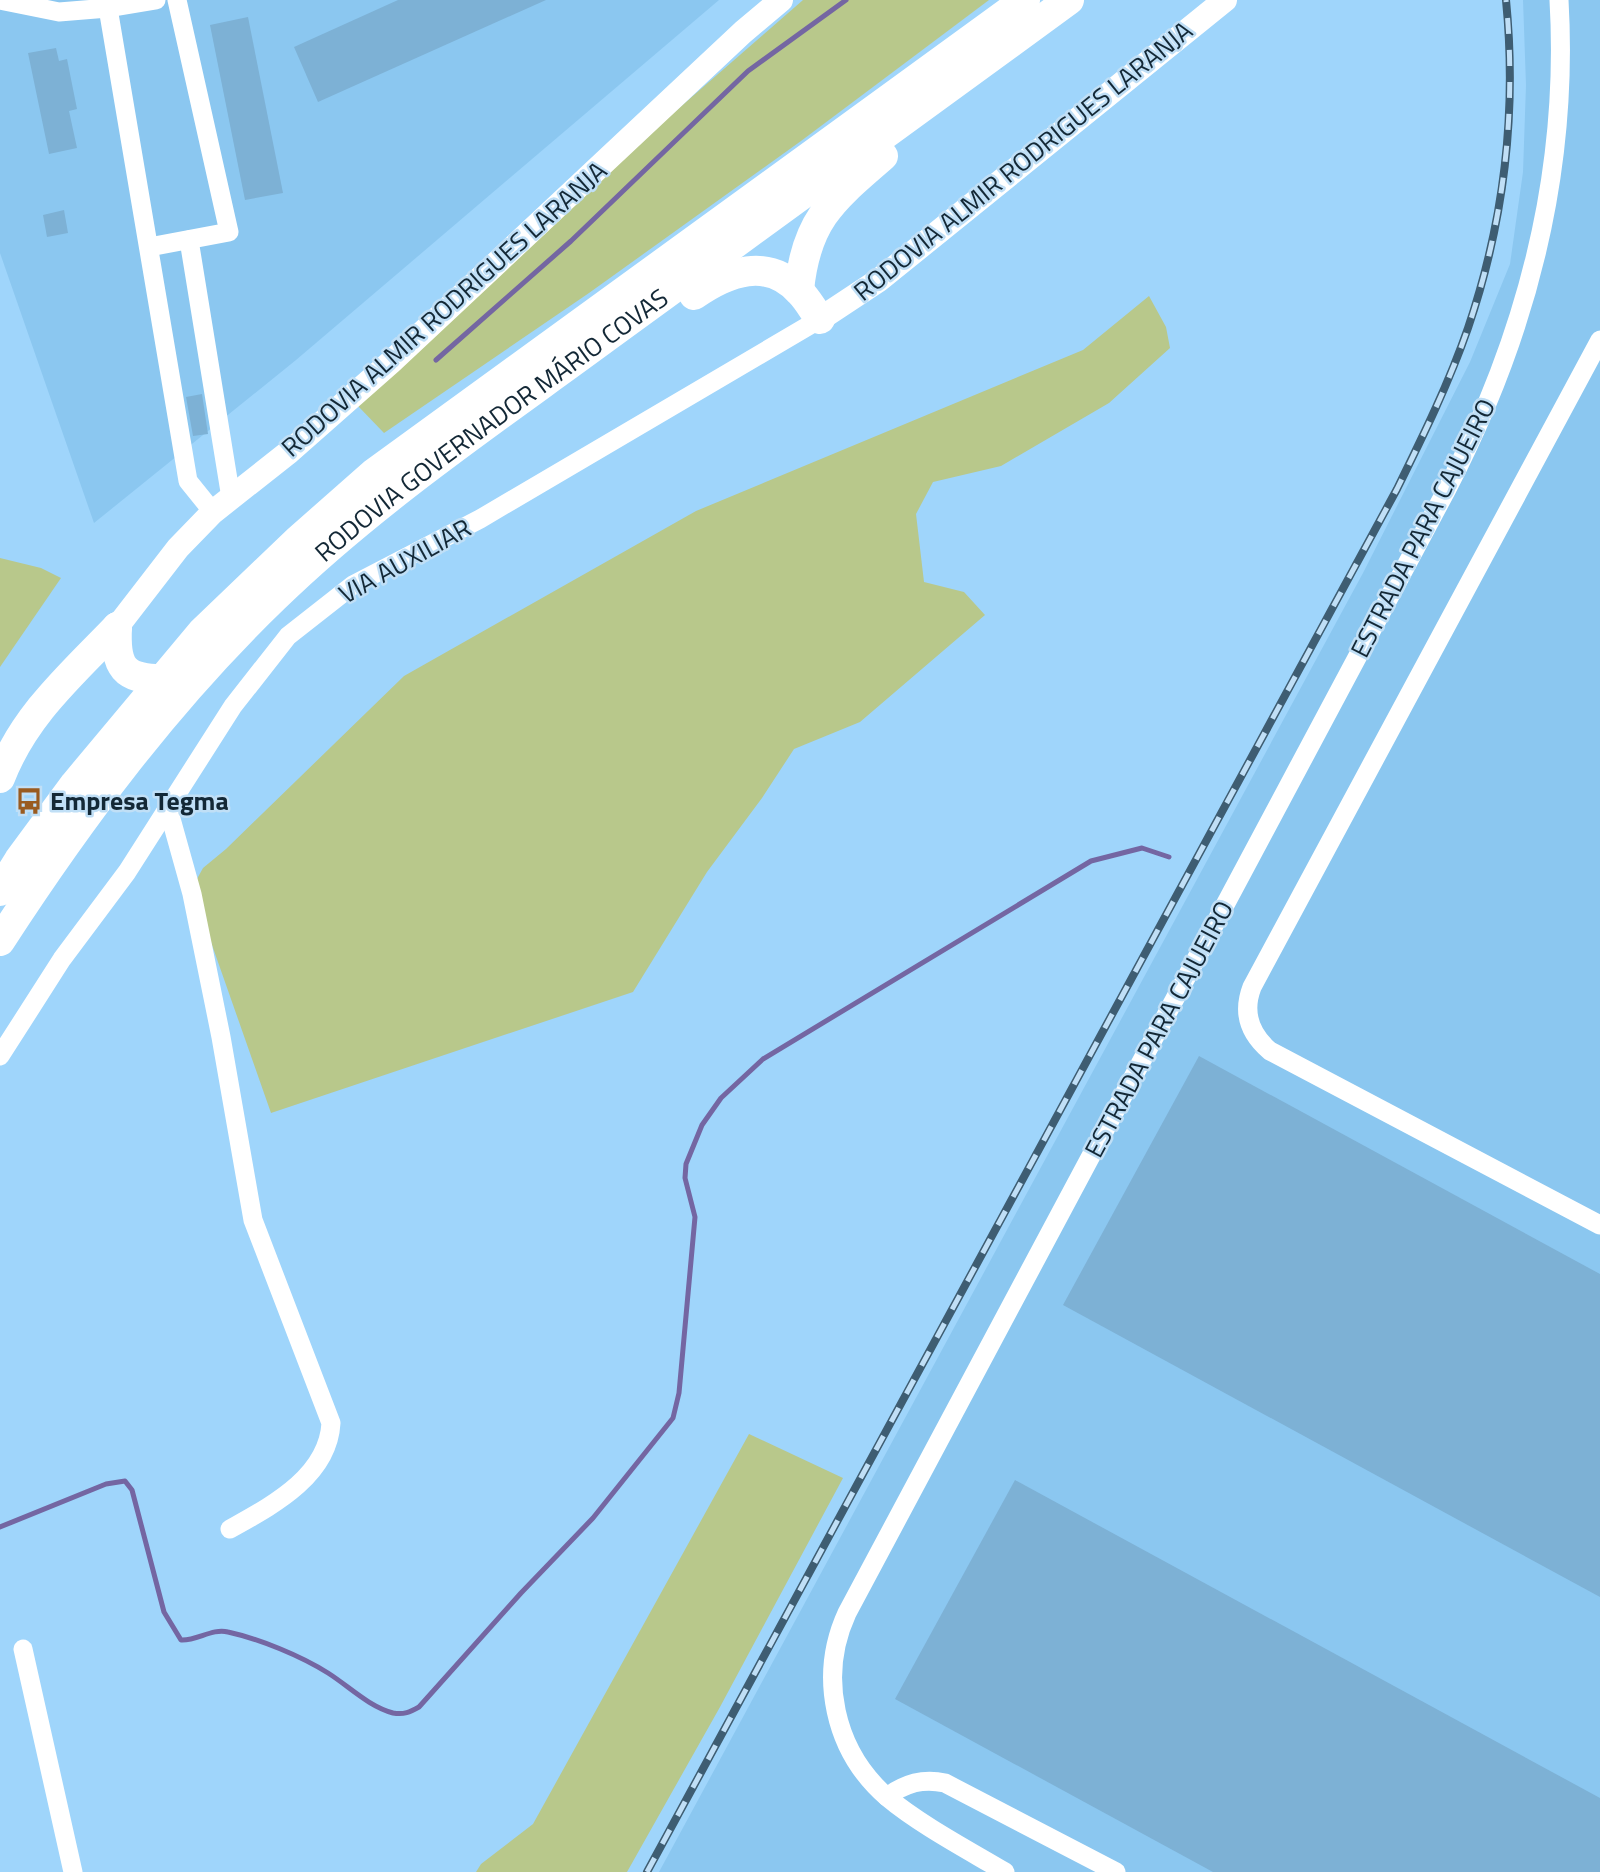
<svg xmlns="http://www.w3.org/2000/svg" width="1600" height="1872" viewBox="0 0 1600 1872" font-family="'Titillium Web',sans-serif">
  <rect width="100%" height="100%" fill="#9fd5fb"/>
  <g fill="#8bc7f0">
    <polygon points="0,0 719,0 296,360 94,523 0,253"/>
    <polygon points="1523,0 1600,0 1600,1872 659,1872 1363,573 1470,362 1510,264 1523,172 1526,85"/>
  </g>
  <g fill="#b8c88b">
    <polygon points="803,0 989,0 801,141 589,293 384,433 357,405 407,345"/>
    <polygon points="1149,296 1166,327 1170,348 1109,403 1001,466 933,482 916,514 924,582 964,592 985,615 860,722 794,749 762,798 707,872 633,992 271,1113 192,888 203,868 226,849 404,676 696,511 1083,350"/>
    <polygon points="0,558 41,568 61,578 0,667"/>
    <polygon points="749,1434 843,1478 720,1707 627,1872 476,1872 481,1864 533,1824"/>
  </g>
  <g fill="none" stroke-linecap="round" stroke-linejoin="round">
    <g stroke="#7466a2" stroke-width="5">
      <polyline points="436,360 571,241 748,71 846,0"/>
      <path d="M0,1527L106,1484L125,1481L132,1490L164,1612L181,1640C197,1641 212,1628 228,1632C260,1639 301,1656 328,1673C350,1687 368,1706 393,1713C404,1715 410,1712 419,1707L521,1593L593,1518L673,1418L679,1393L695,1217L685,1178L686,1164L702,1125L721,1098L763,1059L1091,861L1142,848L1169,857"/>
    </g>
  </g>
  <g fill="#7db1d5">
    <polygon points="398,0 546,0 318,102 294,47"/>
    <polygon points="248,17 283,193 245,200 210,25"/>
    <polygon points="56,48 59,61 67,59 77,109 69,111 77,148 49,154 28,53"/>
    <polygon points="64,210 68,233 47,237 43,215"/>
    <polygon points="202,394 208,434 193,436 186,397"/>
    <polygon points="1199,1056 1600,1274 1600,1597 1063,1305"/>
    <polygon points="1015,1480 1600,1798 1600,1872 1213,1872 895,1699"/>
  </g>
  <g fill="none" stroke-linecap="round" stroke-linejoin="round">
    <g stroke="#fff" stroke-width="19">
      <polyline points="0,0 59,12 108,8 156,0"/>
      <polyline points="108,8 188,481 213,512"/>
      <polyline points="189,240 231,498"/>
      <polyline points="149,247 229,232 177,0"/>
      <path d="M1600,340L1252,987C1242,1013 1250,1034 1270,1051L1600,1225"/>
      <path d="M168,808L192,894L221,1037L253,1220L331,1423C328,1477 271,1506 230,1529"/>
      <polyline points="0,1056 62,959 127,872 233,706 288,636 353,585 480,519 820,319"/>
      <polyline points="23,1649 73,1872"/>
      <path d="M887,1797C905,1783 923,1778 945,1783L1116,1872"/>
      <path d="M1005,1872C968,1850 919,1824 887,1797C834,1751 818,1676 847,1613L1447,489C1526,337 1569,172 1559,0"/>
    </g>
    <g stroke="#fff" stroke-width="24">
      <polyline points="820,319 879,280 1225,0"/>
      <polyline points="117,627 178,548 213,512 289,452 391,362 743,32 781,0"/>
    </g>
    <g stroke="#fff" stroke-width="30">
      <path d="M799,290C806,220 832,200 883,156"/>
      <path d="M694,295C727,272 768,256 800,292C808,300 813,310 820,319"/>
      <path d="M117,627C115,667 123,680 165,679"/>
      <path d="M0,778C24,715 72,674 117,627"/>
      <polyline points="0,891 19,860 75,784 202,632 297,541 373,474 1025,0"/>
      <path id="s1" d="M0,941C80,818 167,701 274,598C376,499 494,420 608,336C762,224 915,111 1069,0"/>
    </g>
    <defs>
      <path id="rail" d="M647,1872L1397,489C1423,436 1449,383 1468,328C1504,222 1517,111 1506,0"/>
    </defs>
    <use href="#rail" stroke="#3e5d72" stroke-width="8"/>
    <use href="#rail" stroke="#c0dff6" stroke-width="5" stroke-dasharray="16" stroke-linecap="butt"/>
  </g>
  <defs>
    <symbol id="bus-bare" viewBox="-9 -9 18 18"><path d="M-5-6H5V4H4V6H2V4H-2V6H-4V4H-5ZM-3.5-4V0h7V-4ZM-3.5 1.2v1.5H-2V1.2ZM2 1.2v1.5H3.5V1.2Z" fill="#995b20" stroke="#c0dff6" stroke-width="2.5" paint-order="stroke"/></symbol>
  </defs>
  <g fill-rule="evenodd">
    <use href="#bus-bare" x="10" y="782" width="38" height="38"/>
  </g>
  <g text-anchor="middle" stroke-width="5" stroke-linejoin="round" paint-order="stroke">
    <g font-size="26" fill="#132836" stroke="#c0dff6">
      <text transform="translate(1023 161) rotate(-39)" y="9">RODOVIA ALMIR RODRIGUES LARANJA</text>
      <text transform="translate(444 309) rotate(-42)" y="9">RODOVIA ALMIR RODRIGUES LARANJA</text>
      <text dy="9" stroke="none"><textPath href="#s1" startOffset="718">RODOVIA GOVERNADOR MÁRIO COVAS</textPath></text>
      <text transform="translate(1423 528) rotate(-63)" y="9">ESTRADA PARA CAJUEIRO</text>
      <text transform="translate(405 561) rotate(-29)" y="9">VIA AUXILIAR</text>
      <text transform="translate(1159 1029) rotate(-62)" y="9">ESTRADA PARA CAJUEIRO</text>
    </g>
    <g font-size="26" font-weight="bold" fill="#132836" stroke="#c0dff6" text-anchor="start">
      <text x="50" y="810">Empresa Tegma</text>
    </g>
  </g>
</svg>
